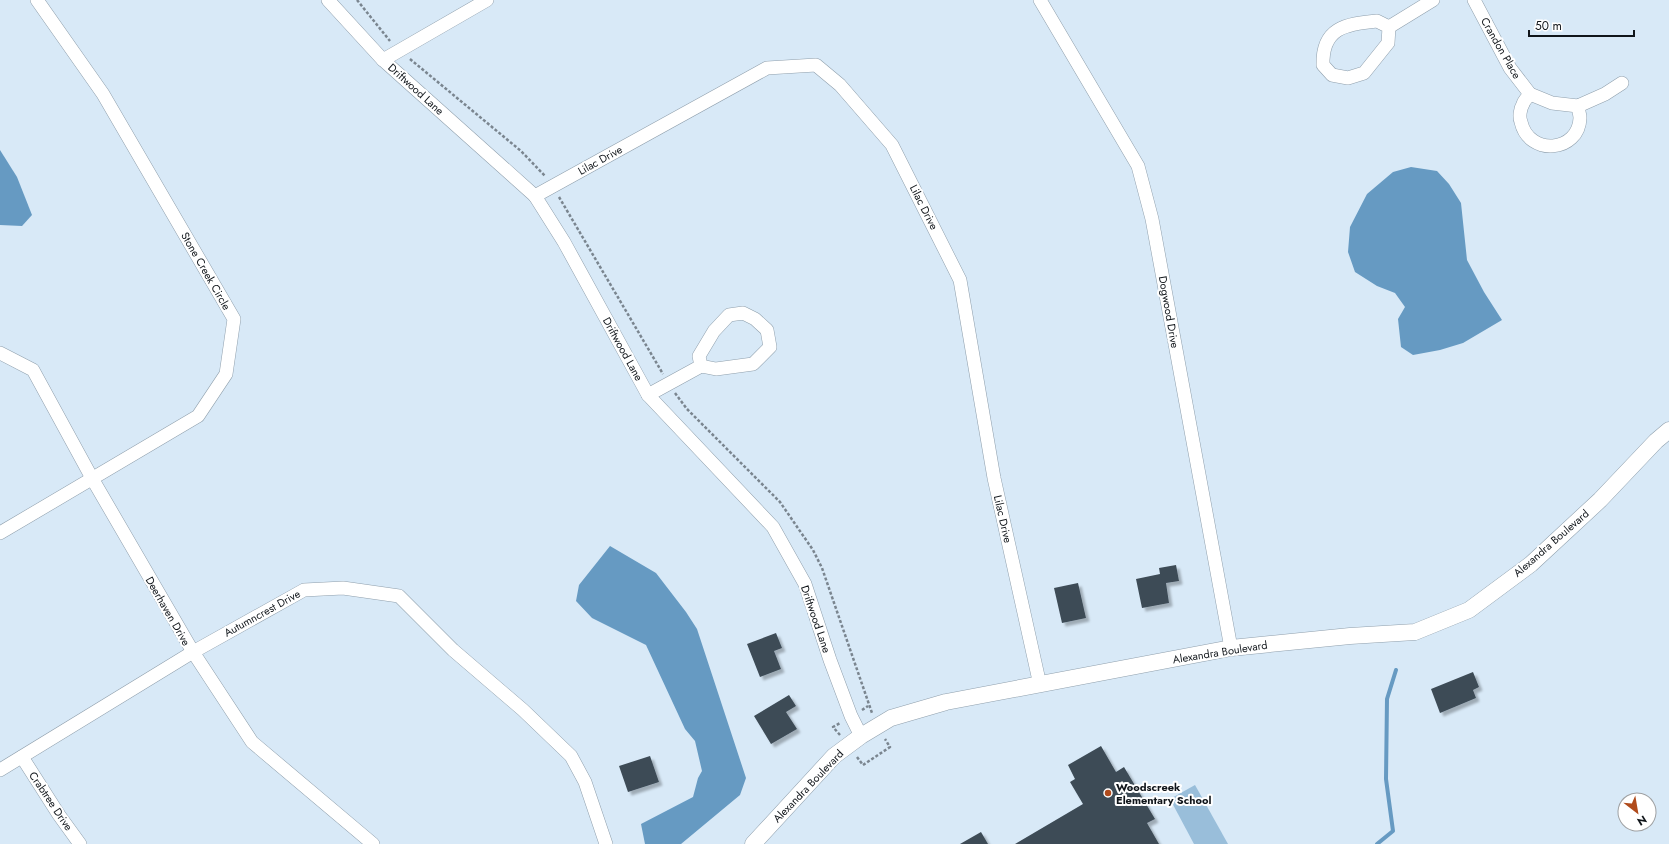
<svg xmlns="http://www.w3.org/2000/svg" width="1669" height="844" viewBox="0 0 1669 844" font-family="Jost,sans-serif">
  <defs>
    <filter id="shadow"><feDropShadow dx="3.5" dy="3.5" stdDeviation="1" flood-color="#0004"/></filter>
  </defs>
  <rect width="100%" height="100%" fill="#d8e9f7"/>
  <polygon fill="#99beda" points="1195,785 1228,844 1194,844 1170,799"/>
  <g fill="#669ac2">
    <polygon points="0,150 17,177 32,215 22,226 0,225"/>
    <polygon points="1411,167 1437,171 1449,184 1461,203 1467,260 1484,292 1502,320 1463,343 1440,350 1413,355 1401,347 1398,319 1405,307 1395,293 1377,286 1355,272 1348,252 1350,227 1367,194 1393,172"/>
    <polygon points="610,546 656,573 686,612 697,629 746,778 740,795 681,844 645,844 641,824 693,797 698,778 702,771 695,741 685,729 646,645 592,618 576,601 579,585"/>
  </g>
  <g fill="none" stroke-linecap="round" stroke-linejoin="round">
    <polyline stroke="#669ac2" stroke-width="4" points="1377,844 1393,831 1386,779 1387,699 1396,670"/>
  </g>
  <g fill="#3d4b56" filter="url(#shadow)">
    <polygon points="1176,565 1179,581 1166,583 1169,603 1142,608 1136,579 1160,574 1159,568"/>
    <polygon points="1078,583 1086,618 1062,623 1054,588"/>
    <polygon points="776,633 782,648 774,651 781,669 760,677 747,644"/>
    <polygon points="1473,672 1479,687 1473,690 1476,698 1440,713 1431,689"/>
    <polygon points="789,695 796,706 786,712 797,729 771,744 754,716"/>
    <polygon points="1101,746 1116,772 1124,767 1155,819 1147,823 1159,844 1015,844 1083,804 1070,782 1075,779 1068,765"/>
    <polygon points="650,756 659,782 628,792 619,766"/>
    <polygon points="981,832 988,844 960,844"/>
  </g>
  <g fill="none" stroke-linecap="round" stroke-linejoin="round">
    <defs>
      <g id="minor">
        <polyline points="328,0 383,60 535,196 564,242 648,395 773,527 805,584 830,660 851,716 861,736"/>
        <polyline points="1040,0 1138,166 1152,219 1231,648"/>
        <polyline points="1474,0 1510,68 1530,94 1552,103 1578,106 1605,94 1622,83"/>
        <path d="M1377,21L1389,27L1388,43L1364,73L1348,78L1332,75L1323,65C1322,28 1345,24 1377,21Z"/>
        <polyline points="1389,27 1433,0"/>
        <polyline points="383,60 487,0"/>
        <path d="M1530,94C1528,97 1524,100 1523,104C1520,109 1519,117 1521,122C1529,157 1579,152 1580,118C1580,114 1578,109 1578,106"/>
        <polyline points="535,196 767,68 816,65 840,85 892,145 960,280 994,478 1040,685"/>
        <polyline points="0,353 33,370 93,480 193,652 252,742 373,844"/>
        <polyline points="648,395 701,366 716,369 753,364 770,347 767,330 755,319 743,313 729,315 714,331 699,356 701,366"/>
        <polyline points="0,533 198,416 226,374 234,319 103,94 37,0"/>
        <polyline points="22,757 59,815 80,844"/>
        <polyline points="0,770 193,652 304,590 343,588 399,596 453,650 523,710 571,756 585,782 606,844"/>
      </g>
      <polyline id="tertiary" points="753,844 834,756 861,736 891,718 946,702 1231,648 1350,636 1415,632 1469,610 1531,564 1600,500 1656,441 1669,430"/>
    </defs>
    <use href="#minor" stroke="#8f9fac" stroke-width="14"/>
    <use href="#tertiary" stroke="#8f9fac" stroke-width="17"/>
    <g stroke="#7a858f" stroke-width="2.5" stroke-dasharray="3 2" stroke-linecap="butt">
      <polyline points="357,0 390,41"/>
      <polyline points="410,59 521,151 545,176"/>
      <polyline points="559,197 663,374"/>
      <polyline points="675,393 687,409 780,502 813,550 822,568 872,713"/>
      <polyline points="862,710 868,706"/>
      <polyline points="840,735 833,727 840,723"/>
      <polyline points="857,757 863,765 890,747 885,739"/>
    </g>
    <use href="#minor" stroke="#fff" stroke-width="13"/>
    <use href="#tertiary" stroke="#fff" stroke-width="16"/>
  </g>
  <circle fill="#b04b1c" stroke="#fff" stroke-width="1.5" cx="1108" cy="793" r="4"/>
  <g text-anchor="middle" stroke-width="4" stroke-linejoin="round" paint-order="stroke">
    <g font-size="11" fill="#10151a" stroke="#fff">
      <text transform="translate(1501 48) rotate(60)" y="4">Crandon Place</text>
      <text transform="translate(416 89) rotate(42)" y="4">Driftwood Lane</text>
      <text transform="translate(600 160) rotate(-29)" y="4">Lilac Drive</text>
      <text transform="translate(924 207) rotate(63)" y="4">Lilac Drive</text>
      <text transform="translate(206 271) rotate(60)" y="4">Stone Creek Circle</text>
      <text transform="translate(1169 312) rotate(80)" y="4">Dogwood Drive</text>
      <text transform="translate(623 349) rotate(61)" y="4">Driftwood Lane</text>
      <text transform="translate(1003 519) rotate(77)" y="4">Lilac Drive</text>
      <text transform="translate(1551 543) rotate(-41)" y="4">Alexandra Boulevard</text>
      <text transform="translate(168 611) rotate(60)" y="4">Deerhaven Drive</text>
      <text transform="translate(262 613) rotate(-29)" y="4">Autumncrest Drive</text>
      <text transform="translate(816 619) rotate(71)" y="4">Driftwood Lane</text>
      <text transform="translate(1220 652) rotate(-9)" y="4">Alexandra Boulevard</text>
      <text transform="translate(808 786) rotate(-46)" y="4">Alexandra Boulevard</text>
      <text transform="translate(51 801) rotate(56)" y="4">Crabtree Drive</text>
    </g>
    <g font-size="11" font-weight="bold" fill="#10151a" stroke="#fff" text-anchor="start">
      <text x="1116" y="791">Woodscreek<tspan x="1116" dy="13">Elementary School</tspan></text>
    </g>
  </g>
  <g transform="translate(1637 812) rotate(149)"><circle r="19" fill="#ffffff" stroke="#9fa1a3"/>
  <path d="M0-3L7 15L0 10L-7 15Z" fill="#b04b1c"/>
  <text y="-6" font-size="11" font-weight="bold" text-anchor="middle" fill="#10151a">N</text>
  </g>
  <path d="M1529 30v6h105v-6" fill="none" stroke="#10151a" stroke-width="2"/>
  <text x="1535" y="30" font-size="12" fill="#10151a" stroke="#ffffff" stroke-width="3" paint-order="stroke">50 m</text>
</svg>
